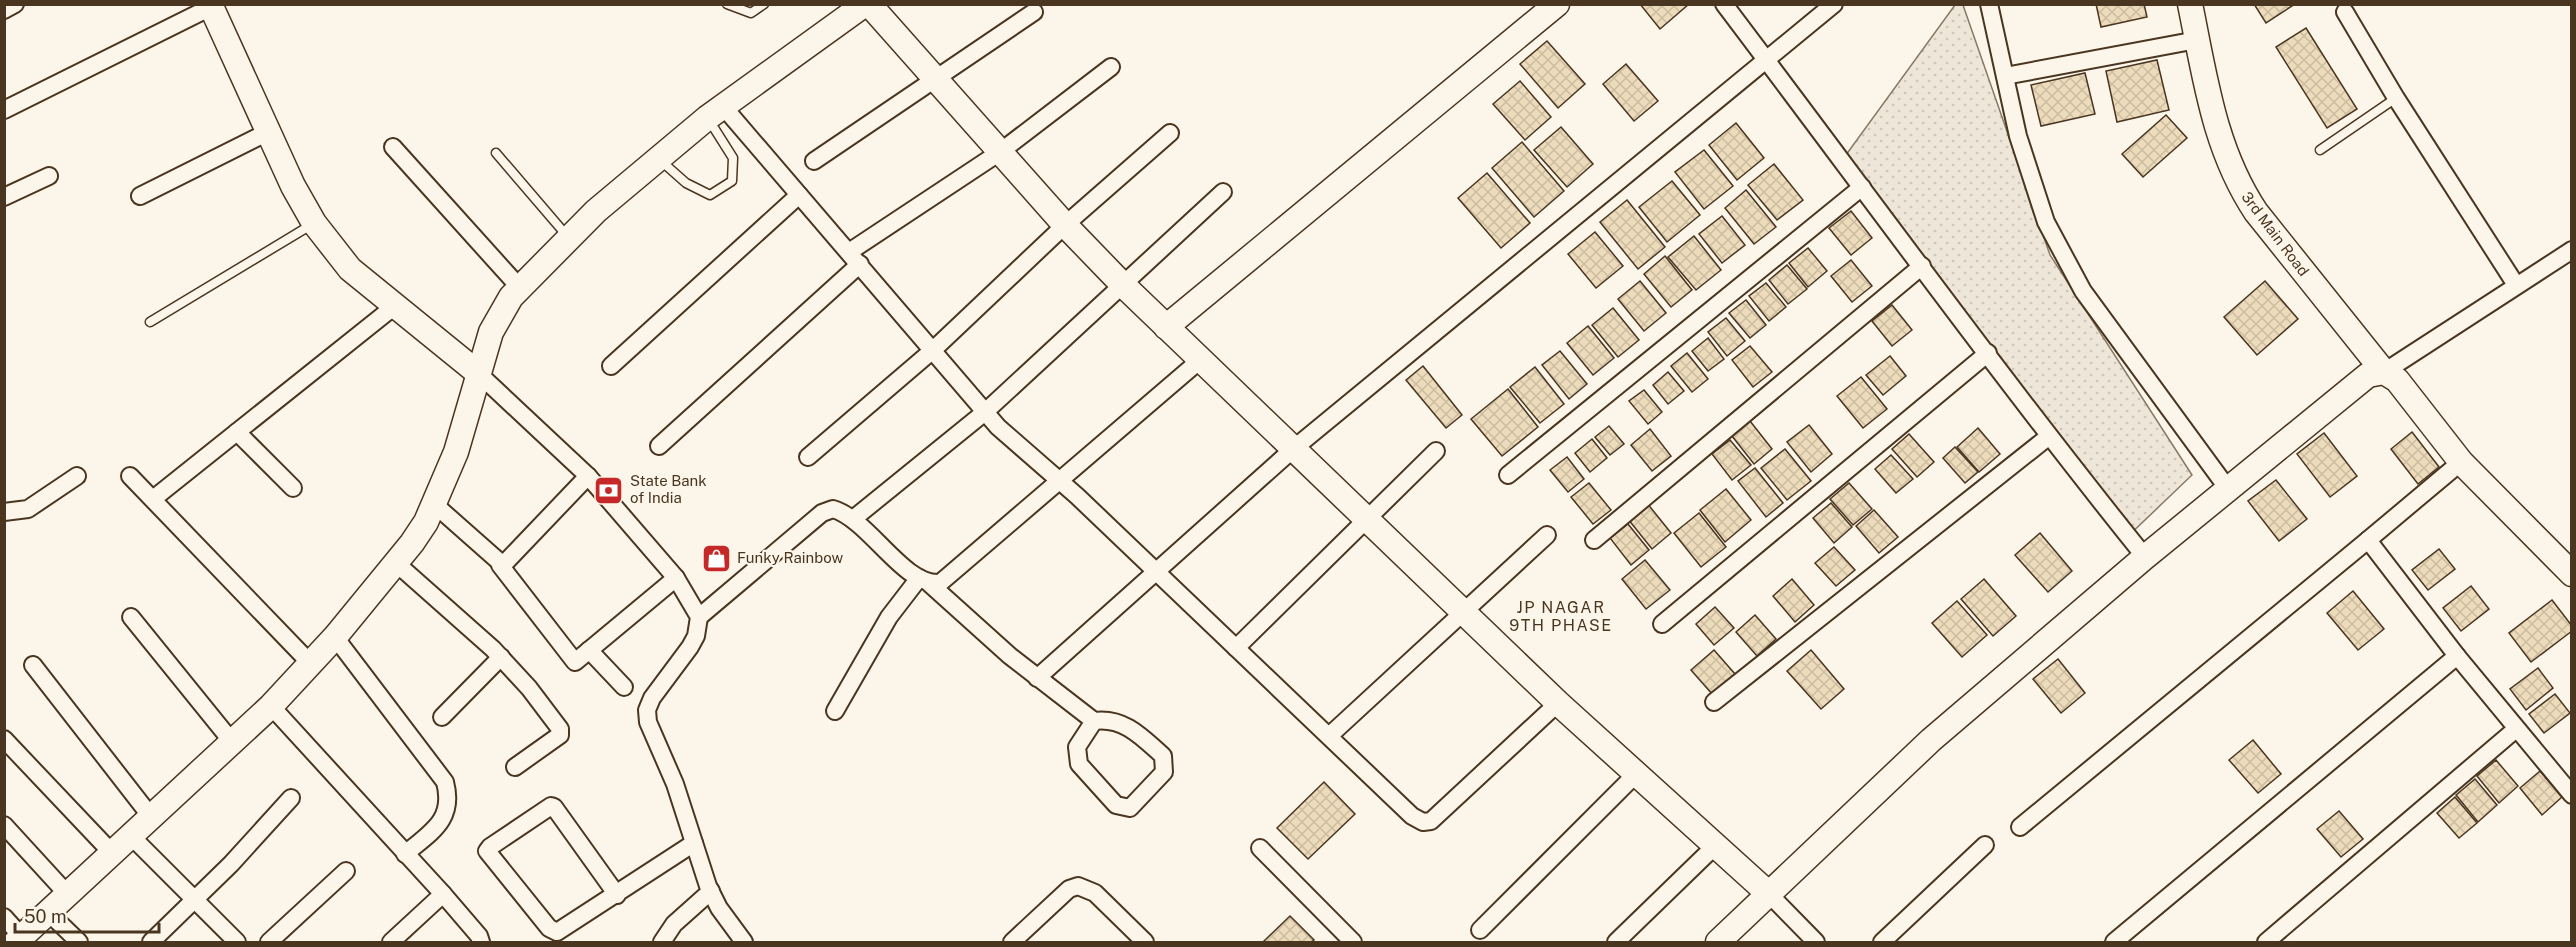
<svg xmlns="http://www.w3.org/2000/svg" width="2576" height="947" viewBox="0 0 2576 947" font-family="'Public Sans',sans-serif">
  <defs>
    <pattern id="grass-dots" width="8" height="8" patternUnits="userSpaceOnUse" patternTransform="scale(1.5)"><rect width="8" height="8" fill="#ede6d9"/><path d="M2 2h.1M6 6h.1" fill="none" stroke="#cdc6ba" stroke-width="1.8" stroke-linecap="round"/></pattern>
    <pattern id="building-cross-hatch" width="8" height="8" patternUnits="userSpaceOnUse" patternTransform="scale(1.5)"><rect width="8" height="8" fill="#ecdcbc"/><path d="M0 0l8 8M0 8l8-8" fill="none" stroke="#ccbda1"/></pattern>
  </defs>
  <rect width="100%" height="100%" fill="#fbf6e9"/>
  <polygon fill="url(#grass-dots)" stroke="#887966" stroke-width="1.5" points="1955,5 1963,5 2050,255 2192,475 2124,540 1843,159"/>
  <g fill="url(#building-cross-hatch)" stroke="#4a3520" stroke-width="1.5">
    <polygon points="1640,4 1689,4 1660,29"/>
    <polygon points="2096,4 2144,4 2147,17 2101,27"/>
    <polygon points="2254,4 2295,4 2266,23"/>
    <polygon points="2306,28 2357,109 2327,128 2276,47"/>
    <polygon points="1547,41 1585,84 1558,108 1520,64"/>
    <polygon points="2157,60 2169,110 2117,122 2106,71"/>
    <polygon points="1626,64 1658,101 1634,121 1603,84"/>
    <polygon points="2085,73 2095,114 2041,126 2031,85"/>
    <polygon points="1520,81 1551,117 1525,140 1493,104"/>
    <polygon points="2166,115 2187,138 2143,177 2122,154"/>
    <polygon points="1736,123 1764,158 1737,180 1709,145"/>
    <polygon points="1561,127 1593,164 1567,187 1534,150"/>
    <polygon points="1522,142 1564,191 1534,217 1492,168"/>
    <polygon points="1704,150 1733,186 1704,209 1675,172"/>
    <polygon points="1774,164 1803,200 1777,220 1748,185"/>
    <polygon points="1487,173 1530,223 1501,248 1458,198"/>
    <polygon points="1672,181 1700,215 1667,242 1639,207"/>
    <polygon points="1746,190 1776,227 1754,244 1725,208"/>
    <polygon points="1627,200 1665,247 1638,269 1600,222"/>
    <polygon points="1851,211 1872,238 1851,255 1829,228"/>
    <polygon points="1722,216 1745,245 1722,263 1699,234"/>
    <polygon points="1595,232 1623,266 1596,288 1568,254"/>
    <polygon points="1694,236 1721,270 1696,290 1668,257"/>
    <polygon points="1808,248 1827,271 1808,287 1789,263"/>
    <polygon points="1665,256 1692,290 1671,307 1644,274"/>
    <polygon points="1851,260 1872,286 1852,302 1831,276"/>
    <polygon points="1787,265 1807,289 1788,304 1769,280"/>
    <polygon points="1640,281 1666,313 1644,331 1618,299"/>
    <polygon points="2265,281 2298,319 2257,355 2224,317"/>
    <polygon points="1766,283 1786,307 1769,321 1749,296"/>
    <polygon points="1746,300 1766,325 1750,338 1729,313"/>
    <polygon points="1892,305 1912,330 1892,346 1872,321"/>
    <polygon points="1613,308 1639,340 1618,357 1592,325"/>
    <polygon points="1726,318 1745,341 1727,356 1708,332"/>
    <polygon points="1588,326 1614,358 1593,375 1567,343"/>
    <polygon points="1708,338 1724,359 1708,371 1692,351"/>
    <polygon points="1750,346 1772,372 1753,387 1732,360"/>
    <polygon points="1560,351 1587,384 1569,399 1542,365"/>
    <polygon points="1687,353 1708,379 1692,392 1671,366"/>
    <polygon points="1890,356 1906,376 1883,395 1866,375"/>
    <polygon points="1423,366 1462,415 1446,428 1406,380"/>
    <polygon points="1535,367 1564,404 1540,423 1510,387"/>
    <polygon points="1668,372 1684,391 1668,404 1653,385"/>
    <polygon points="1861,377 1887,409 1863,428 1837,396"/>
    <polygon points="1508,389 1538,427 1502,456 1471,419"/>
    <polygon points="1644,390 1662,412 1648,424 1629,401"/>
    <polygon points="1750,421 1772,449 1754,464 1732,436"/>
    <polygon points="1809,425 1832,454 1811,472 1787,442"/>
    <polygon points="1609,426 1624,444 1610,455 1595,437"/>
    <polygon points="1978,428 2000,454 1979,472 1957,447"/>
    <polygon points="1650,429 1671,456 1652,471 1631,445"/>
    <polygon points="2412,432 2439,467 2418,484 2391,449"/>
    <polygon points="2324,433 2357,476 2330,497 2297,454"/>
    <polygon points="1909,434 1934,462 1917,477 1892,449"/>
    <polygon points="1592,439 1607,458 1590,472 1575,453"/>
    <polygon points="1730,440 1751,465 1732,480 1712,454"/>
    <polygon points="1955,447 1978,472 1965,483 1943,458"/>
    <polygon points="1785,449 1811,481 1787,500 1761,468"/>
    <polygon points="1891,455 1913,479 1896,493 1875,469"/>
    <polygon points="1567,457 1584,479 1568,492 1550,470"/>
    <polygon points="1755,468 1783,503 1766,517 1738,481"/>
    <polygon points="2276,480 2307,519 2279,541 2248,501"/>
    <polygon points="1589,483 1611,510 1593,524 1571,497"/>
    <polygon points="1849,483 1872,509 1853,525 1830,499"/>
    <polygon points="1726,489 1751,520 1725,542 1700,510"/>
    <polygon points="1647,503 1671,533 1652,549 1628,519"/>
    <polygon points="1831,503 1852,527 1834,543 1813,518"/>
    <polygon points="1874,510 1898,537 1879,553 1856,526"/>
    <polygon points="1699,513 1726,547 1701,567 1674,533"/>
    <polygon points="1628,524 1649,550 1631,565 1610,538"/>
    <polygon points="2040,533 2072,571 2048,592 2015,555"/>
    <polygon points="1834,547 1855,570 1836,586 1815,563"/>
    <polygon points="2439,549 2455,569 2428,590 2412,570"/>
    <polygon points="1645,560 1670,590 1646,609 1622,579"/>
    <polygon points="1792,579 1814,605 1795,622 1773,596"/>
    <polygon points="1984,579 2016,616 1993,636 1961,599"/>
    <polygon points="2471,586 2489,609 2461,631 2443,608"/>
    <polygon points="2353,591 2384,629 2358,650 2327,613"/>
    <polygon points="2552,600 2572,626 2572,631 2531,662 2509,633"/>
    <polygon points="1957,601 1987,635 1962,657 1932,623"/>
    <polygon points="1715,607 1734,628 1714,645 1696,624"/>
    <polygon points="1755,615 1776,639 1757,656 1736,632"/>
    <polygon points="1714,650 1735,674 1712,694 1691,670"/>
    <polygon points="1811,650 1844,689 1821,709 1787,671"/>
    <polygon points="2058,659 2085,693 2061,713 2033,679"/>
    <polygon points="2538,668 2553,688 2526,710 2510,689"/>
    <polygon points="2555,694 2570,713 2544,733 2529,714"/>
    <polygon points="2253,740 2281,774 2258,793 2229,760"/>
    <polygon points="2496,760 2518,786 2499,803 2477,776"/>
    <polygon points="2540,771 2562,797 2542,815 2520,788"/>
    <polygon points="2475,779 2497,805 2478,822 2456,795"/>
    <polygon points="1324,782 1355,814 1308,859 1277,828"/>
    <polygon points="2455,797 2477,823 2459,838 2437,813"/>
    <polygon points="2339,811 2363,839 2341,857 2317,829"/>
    <polygon points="1290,916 1314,940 1311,942 1263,942"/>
  </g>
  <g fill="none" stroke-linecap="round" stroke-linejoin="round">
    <defs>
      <g id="lane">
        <polyline points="727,4 751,13 764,4"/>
        <polyline points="2320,150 2396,98"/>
        <polyline points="496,153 568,237"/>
        <polyline points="660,160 686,183 710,195 732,181 733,158 709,120"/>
        <polyline points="150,322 311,225"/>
      </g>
      <g id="street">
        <path d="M1724,4C1864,189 2000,377 2145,557"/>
        <polyline points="1989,4 2018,136 2046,222 2083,291 2228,489"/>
        <polyline points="4,10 15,4"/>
        <polyline points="2345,12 2396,98 2516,285"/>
        <polyline points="2005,76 2197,40"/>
        <polyline points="722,105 998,427 1077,496 1412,816 1423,822 1431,821 1558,703"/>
        <polyline points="4,110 211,7"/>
        <polyline points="393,147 520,288"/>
        <polyline points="814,161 1034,12"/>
        <polyline points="140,196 268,132"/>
        <polyline points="4,197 49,176"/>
        <polyline points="849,252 1000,152 1111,67"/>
        <polyline points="611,366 799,195"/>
        <polyline points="2384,372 2572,250"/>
        <polyline points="478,373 588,476 676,578 699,617 696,636 690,647 652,698 647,710 648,722 675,784 708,886 719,908 744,942"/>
        <polyline points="237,432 293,488"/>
        <polyline points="659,446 860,264"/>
        <polyline points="808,457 933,350 1065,225 1170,133"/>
        <polyline points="2461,462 2368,540 2457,656 2572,795"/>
        <polyline points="1508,475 1862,187"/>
        <polyline points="130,476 311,664"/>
        <polyline points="153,499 396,305"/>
        <polyline points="434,504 503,565 588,476"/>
        <polyline points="4,512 28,509 77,476"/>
        <polyline points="853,519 985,412 1223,192"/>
        <polyline points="1594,540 1922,266"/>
        <polyline points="396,563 493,649 529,688 560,729 560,735 515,767"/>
        <polyline points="500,565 575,662 676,578"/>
        <path d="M930,584L1010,656L1094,721C1124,717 1142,737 1163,756L1164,772L1130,808L1116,805L1079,764L1077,747L1094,721"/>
        <polyline points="131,617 233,743"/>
        <path d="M699,617L822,513L833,509C870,520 903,586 940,583L1199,361"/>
        <polyline points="1662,624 1988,353"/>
        <path d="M335,637L445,782C455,820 431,832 405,854"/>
        <polyline points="1236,648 1436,451"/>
        <polyline points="589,650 624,687"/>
        <polyline points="33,665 152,818"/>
        <polyline points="1037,678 1292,450 1834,4"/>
        <polyline points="1714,702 2048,437"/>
        <polyline points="271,706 443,894 391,942"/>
        <polyline points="835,711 889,617 919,578"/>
        <polyline points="442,717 501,657"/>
        <polyline points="1329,736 1547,535"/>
        <polyline points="4,739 113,854"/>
        <polyline points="4,825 69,896"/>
        <polyline points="2020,827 2368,540"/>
        <polyline points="132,837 237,942"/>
        <polyline points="1260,848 1353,942"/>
        <polyline points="443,894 479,936 481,942"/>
        <polyline points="1769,894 1816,942"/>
        <polyline points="617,895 554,807 551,806 490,847 487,851 549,928 557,932 694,843"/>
        <polyline points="49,913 79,942"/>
        <polyline points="4,917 22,937"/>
        <polyline points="1480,930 1636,774"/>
        <polyline points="151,942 231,864 291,798"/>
        <polyline points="269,942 346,871"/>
        <polyline points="662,942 674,924 711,891"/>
        <polyline points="1012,942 1069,889 1078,886 1095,893 1145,942"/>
        <polyline points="1616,942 1715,846"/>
        <polyline points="1882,942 1985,845"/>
        <polyline points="2114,942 2457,656"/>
        <polyline points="2266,942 2516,729"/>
      </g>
      <g id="secondary">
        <polyline points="210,4 293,186 314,223 350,269 478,373"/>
        <polyline points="869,4 1065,225 1122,284 1558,703 1769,894"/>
        <path d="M2190,4C2205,77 2214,149 2256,212L2384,372"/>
        <polyline points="1166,327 1557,4"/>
        <polyline points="16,942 271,706 335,637 412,543 426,522 456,452 491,332 511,297 596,211 707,118 865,4"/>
        <polyline points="1718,942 1931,740 2145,557 2368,375 2384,372 2397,380 2461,462 2572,574"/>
      </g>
    </defs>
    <use href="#lane" stroke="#4a3520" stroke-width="11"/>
    <use href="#street" stroke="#4a3520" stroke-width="20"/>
    <use href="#secondary" stroke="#4a3520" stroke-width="27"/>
    <use href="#lane" stroke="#fbf6e9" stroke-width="8"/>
    <use href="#street" stroke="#fbf6e9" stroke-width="16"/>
    <use href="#secondary" stroke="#fbf6e9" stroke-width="24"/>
  </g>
  <defs>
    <symbol id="bank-square" viewBox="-11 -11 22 22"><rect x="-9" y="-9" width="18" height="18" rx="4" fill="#c62828" stroke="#fbf6e9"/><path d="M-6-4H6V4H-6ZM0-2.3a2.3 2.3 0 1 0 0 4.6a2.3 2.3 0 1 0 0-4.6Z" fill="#fff"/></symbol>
    <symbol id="shop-square" viewBox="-11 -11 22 22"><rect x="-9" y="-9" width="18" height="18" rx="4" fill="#c62828" stroke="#fbf6e9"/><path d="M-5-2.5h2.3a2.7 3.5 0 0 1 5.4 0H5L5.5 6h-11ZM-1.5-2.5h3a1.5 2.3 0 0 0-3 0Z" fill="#fff"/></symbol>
  </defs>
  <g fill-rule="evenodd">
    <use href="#bank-square" x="592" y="474" width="33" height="33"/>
    <use href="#shop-square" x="700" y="542" width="33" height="33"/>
  </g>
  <g text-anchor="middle" stroke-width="4.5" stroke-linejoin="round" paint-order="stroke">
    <g font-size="15" fill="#4a3520" stroke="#fbf6e9">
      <text transform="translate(2275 234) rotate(53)" y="5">3rd Main Road</text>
    </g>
    <g font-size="15" fill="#4a3520" stroke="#fbf6e9" text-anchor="start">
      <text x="630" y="486">State Bank<tspan x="630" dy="17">of India</tspan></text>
      <text x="737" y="563">Funky Rainbow</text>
    </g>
    <g font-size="16" letter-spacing="1.5" fill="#4a3520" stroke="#fbf6e9">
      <text x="1561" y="613">JP NAGAR<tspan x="1561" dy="18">9TH PHASE</tspan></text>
    </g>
  </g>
  <rect width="2576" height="947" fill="none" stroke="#4a3520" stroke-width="12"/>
  <path d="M15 923v9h144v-9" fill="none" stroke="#4a3520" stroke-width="3"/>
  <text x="24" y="923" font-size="18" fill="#4a3520" stroke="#fbf6e9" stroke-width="4.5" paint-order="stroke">50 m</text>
</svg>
